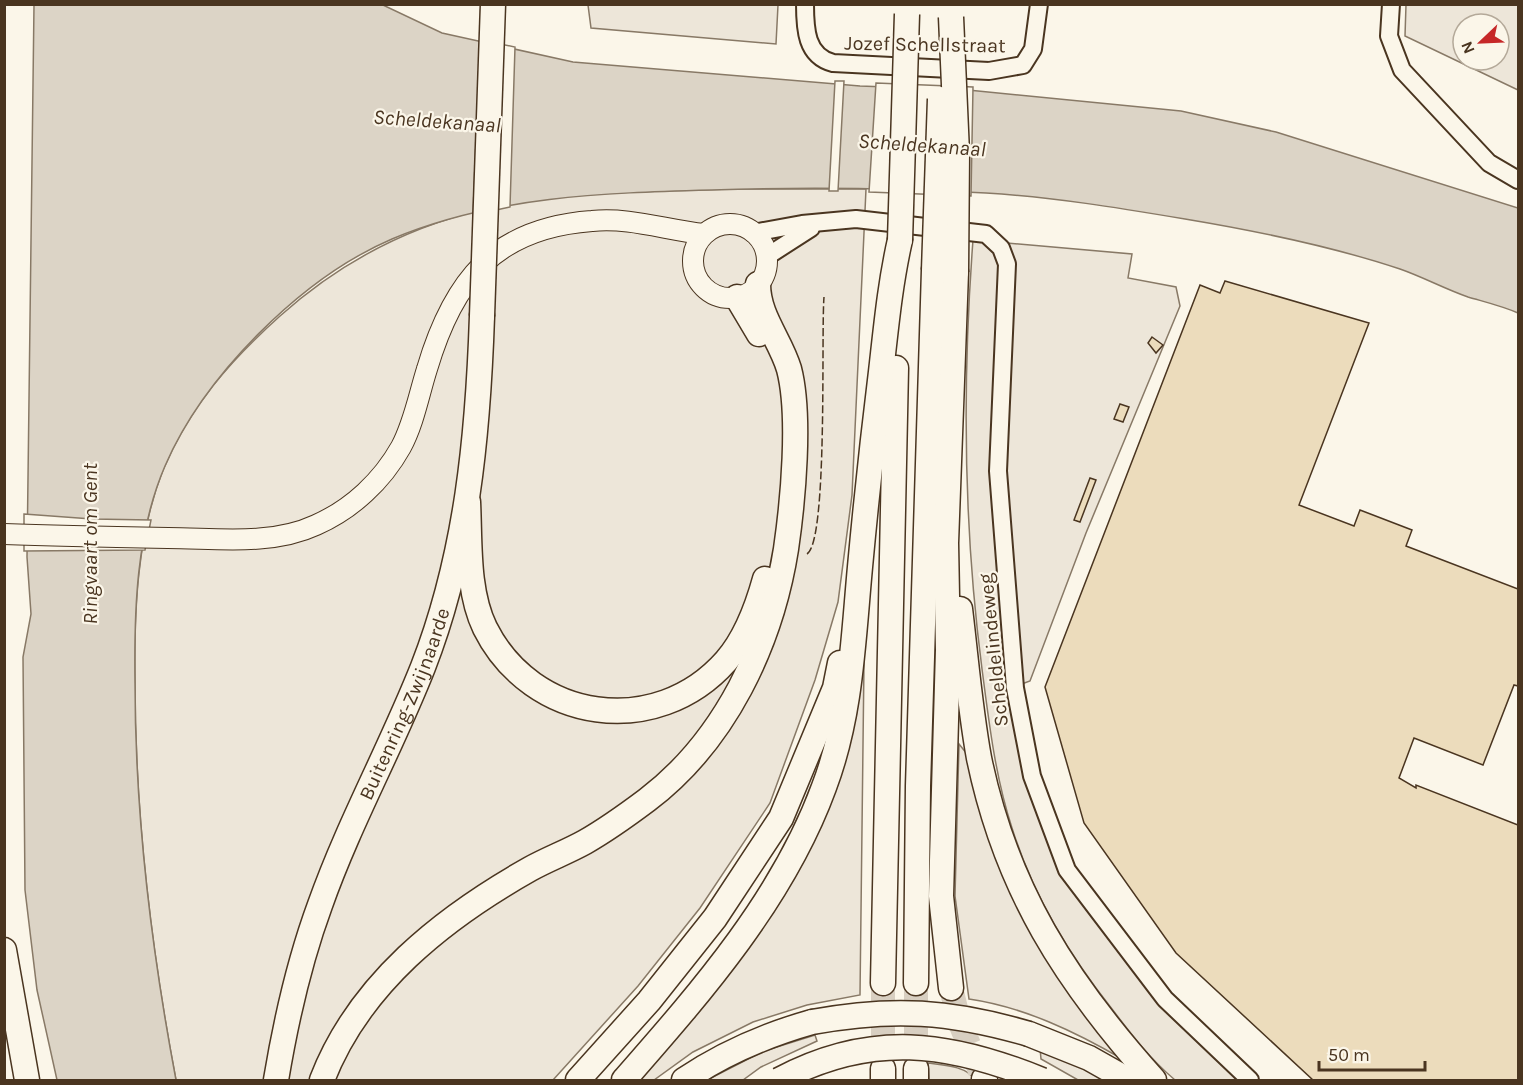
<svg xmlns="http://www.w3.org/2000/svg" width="1523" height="1085" viewBox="0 0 1523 1085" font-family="Karla,sans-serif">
  <rect width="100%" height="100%" fill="#fbf6e9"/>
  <g fill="#ede6d9" stroke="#887966" stroke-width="1.5" fill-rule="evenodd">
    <polygon points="588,5 778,5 776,44 591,28"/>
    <path d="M1406,5H1518V90L1405,36ZM1463,24H1499V60H1463Z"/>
    <path d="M730,189H866L852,495L838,602L815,680L770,803L700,908L638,986L553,1080H176C151,948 135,816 135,681C134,610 137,536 163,470C189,407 231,360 280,316C339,263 407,227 485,209C565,191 648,192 730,189Z"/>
    <path d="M973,240L1132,254L1128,278L1176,287L1180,306L1086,533L1030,681L1008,689L1060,873L1160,1004L1239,1080H1175C1151,1060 1131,1034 1112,1009C1069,955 1033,895 1012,828C995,776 989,722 982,669C963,524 962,385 973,240Z"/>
    <polygon points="864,662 860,995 807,1005 753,1022 693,1052 654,1080 638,1080 834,791 856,717"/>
    <path d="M959,744L971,759L991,835L1124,1060C1076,1032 1024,1007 969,999L955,896Z"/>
    <polygon points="815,1035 817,1041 761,1067 743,1080 707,1080 764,1051"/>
    <polygon points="1040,1048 1109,1080 1078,1080 1041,1059"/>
    <path d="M928,1063C943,1065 967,1066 975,1080H929Z"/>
  </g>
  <path fill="#dcd4c6" stroke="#887966" stroke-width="1.5" d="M34,5H383L442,33L573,62L860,86L968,90L1181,111L1276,132L1518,208V313C1502,306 1485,302 1468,297C1445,289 1423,277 1400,269C1331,246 1257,231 1185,219C1119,208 1053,197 986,193C895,188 804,187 712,190C602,193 495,196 392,239C301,278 204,376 165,466C136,533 134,611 135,683C135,818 151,948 176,1080H57L37,990L25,890L23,657L31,614L27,557Z"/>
  <g fill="#fbf6e9" stroke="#887966" stroke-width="1.5">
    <polygon points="480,40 515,47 510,207 473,215"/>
    <polygon points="835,81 844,81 838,191 829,191"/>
    <polygon points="876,83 973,87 971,196 869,192"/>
    <polygon points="24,514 92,519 151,520 145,550 24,551"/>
  </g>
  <g fill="#ecdcbc" stroke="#4a3520" stroke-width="1.5">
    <polygon points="1225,281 1369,323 1299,505 1354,526 1360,510 1412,530 1406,546 1518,589 1518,686 1514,685 1483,765 1414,738 1399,778 1416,788 1416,785 1518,825 1518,1080 1313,1080 1176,953 1084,823 1045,687 1200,285 1220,293"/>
    <polygon points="1152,337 1163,345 1156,353 1148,343"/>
    <polygon points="1120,404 1129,407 1123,422 1114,419"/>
    <polygon points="1090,478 1096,480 1080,522 1074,520"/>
  </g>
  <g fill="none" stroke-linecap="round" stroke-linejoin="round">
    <g stroke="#d8cfc1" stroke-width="24" stroke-dasharray="24 12" stroke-linecap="butt">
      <polyline points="883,983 883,1068"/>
      <polyline points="916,983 916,1067"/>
      <polyline points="951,988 959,1021 980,1071"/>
    </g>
    <defs>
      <g id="minor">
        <path d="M805,4C805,29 806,56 833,63L989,71L1023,65L1033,49L1039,4"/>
        <polyline points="1391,4 1389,36 1402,70 1489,163 1518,180"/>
        <polyline points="753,233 802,224 856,219 986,234 1001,248 1007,264 998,471 1015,688 1032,776 1067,870 1165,999 1250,1080"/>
        <polyline points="766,257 811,228"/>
      </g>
      <g id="major">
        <circle cx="730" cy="261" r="37"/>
        <path d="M4,534C59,536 113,537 168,538C216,538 271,546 316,525C352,509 382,481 401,447C414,423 419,394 427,369C453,281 494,228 592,221C629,217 666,230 704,234"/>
      </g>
      <g id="highway">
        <polyline points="737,297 759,334"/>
        <path d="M468,502C470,543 467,591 485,628C532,722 656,740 726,661C746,638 757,608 765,579"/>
        <path d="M960,609C966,658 970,709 979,758C1006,889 1066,982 1154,1080"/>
        <polyline points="4,950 27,1080"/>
        <polyline points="883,983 896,368"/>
        <polyline points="916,983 918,786 934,270"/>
        <polyline points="951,988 941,896 948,650 946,543 956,272"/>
        <polyline points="1029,1034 1089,1058 1128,1080"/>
        <polyline points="883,1069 883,1080"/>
        <polyline points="916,1069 916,1080"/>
        <polyline points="984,1079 985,1080"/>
        <path id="s1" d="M276,1080C286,1020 299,962 320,905C349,823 391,748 423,667C467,554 478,436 482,316"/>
        <path d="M322,1080C359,984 443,918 530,869C548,859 567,852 585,842C606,830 627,815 647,800C725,741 771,644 786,549C793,501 801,415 789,369C780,339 758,316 758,284"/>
        <polyline points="578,1080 649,1001 715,918 781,818 835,688 840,663"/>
        <path d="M624,1080C701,992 783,899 824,787C851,716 853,642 860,567C866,502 873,437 881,372C886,328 890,284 900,240"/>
        <path d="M684,1080C724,1053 766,1035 812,1022"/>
      </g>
    </defs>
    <use href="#minor" stroke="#4a3520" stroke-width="20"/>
    <use href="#major" stroke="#4a3520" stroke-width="22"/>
    <use href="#highway" stroke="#4a3520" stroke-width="27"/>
    <use href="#minor" stroke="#fbf6e9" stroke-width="16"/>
    <use href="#major" stroke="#fbf6e9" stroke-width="20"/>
    <use href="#highway" stroke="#fbf6e9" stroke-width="24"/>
    <defs>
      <g id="highway-bridge">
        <polyline points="951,17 957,153 956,272"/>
        <polyline points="900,240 907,14"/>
        <polyline points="934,270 940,99"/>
        <polyline points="482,316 493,4"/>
        <path d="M812,1022C893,1007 951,1011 1029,1034"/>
        <path d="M779,1080C871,1031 949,1042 1042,1080"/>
      </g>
    </defs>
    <use href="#highway-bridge" stroke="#4a3520" stroke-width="27" stroke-linecap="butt"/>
    <use href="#highway-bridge" stroke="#fbf6e9" stroke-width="24"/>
    <path stroke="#4a3520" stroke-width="1.5" stroke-dasharray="8 3" stroke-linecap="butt" d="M807,554C828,541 821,334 824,297"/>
  </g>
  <g text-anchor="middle" stroke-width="4.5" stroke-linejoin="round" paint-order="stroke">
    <g font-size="20" fill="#4a3520" stroke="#fbf6e9">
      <text transform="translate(925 44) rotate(1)" y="7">Jozef Schellstraat</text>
      <text transform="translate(993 650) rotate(-96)" y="7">Scheldelindeweg</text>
      <text dy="7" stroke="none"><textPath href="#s1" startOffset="399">Buitenring-Zwijnaarde</textPath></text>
    </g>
    <g font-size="21" font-style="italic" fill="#4a3520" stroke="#fbf6e9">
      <text transform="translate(437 121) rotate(4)" y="7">Scheldekanaal</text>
      <text transform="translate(922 145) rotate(4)" y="7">Scheldekanaal</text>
      <text transform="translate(90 544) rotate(-90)" y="7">Ringvaart om Gent</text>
    </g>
  </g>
  <rect width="1523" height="1085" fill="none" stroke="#4a3520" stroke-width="12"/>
  <g transform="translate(1481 42) rotate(247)"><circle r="28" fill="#fbf6e9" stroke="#b4a999" stroke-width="1.5"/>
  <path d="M0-4.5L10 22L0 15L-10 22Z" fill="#c62828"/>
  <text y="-9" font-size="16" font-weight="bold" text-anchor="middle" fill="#4a3520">N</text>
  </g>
  <path d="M1319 1061v9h106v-9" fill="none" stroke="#4a3520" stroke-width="3"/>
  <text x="1328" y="1061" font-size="18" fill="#4a3520" stroke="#fbf6e9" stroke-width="4.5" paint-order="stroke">50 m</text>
</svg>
